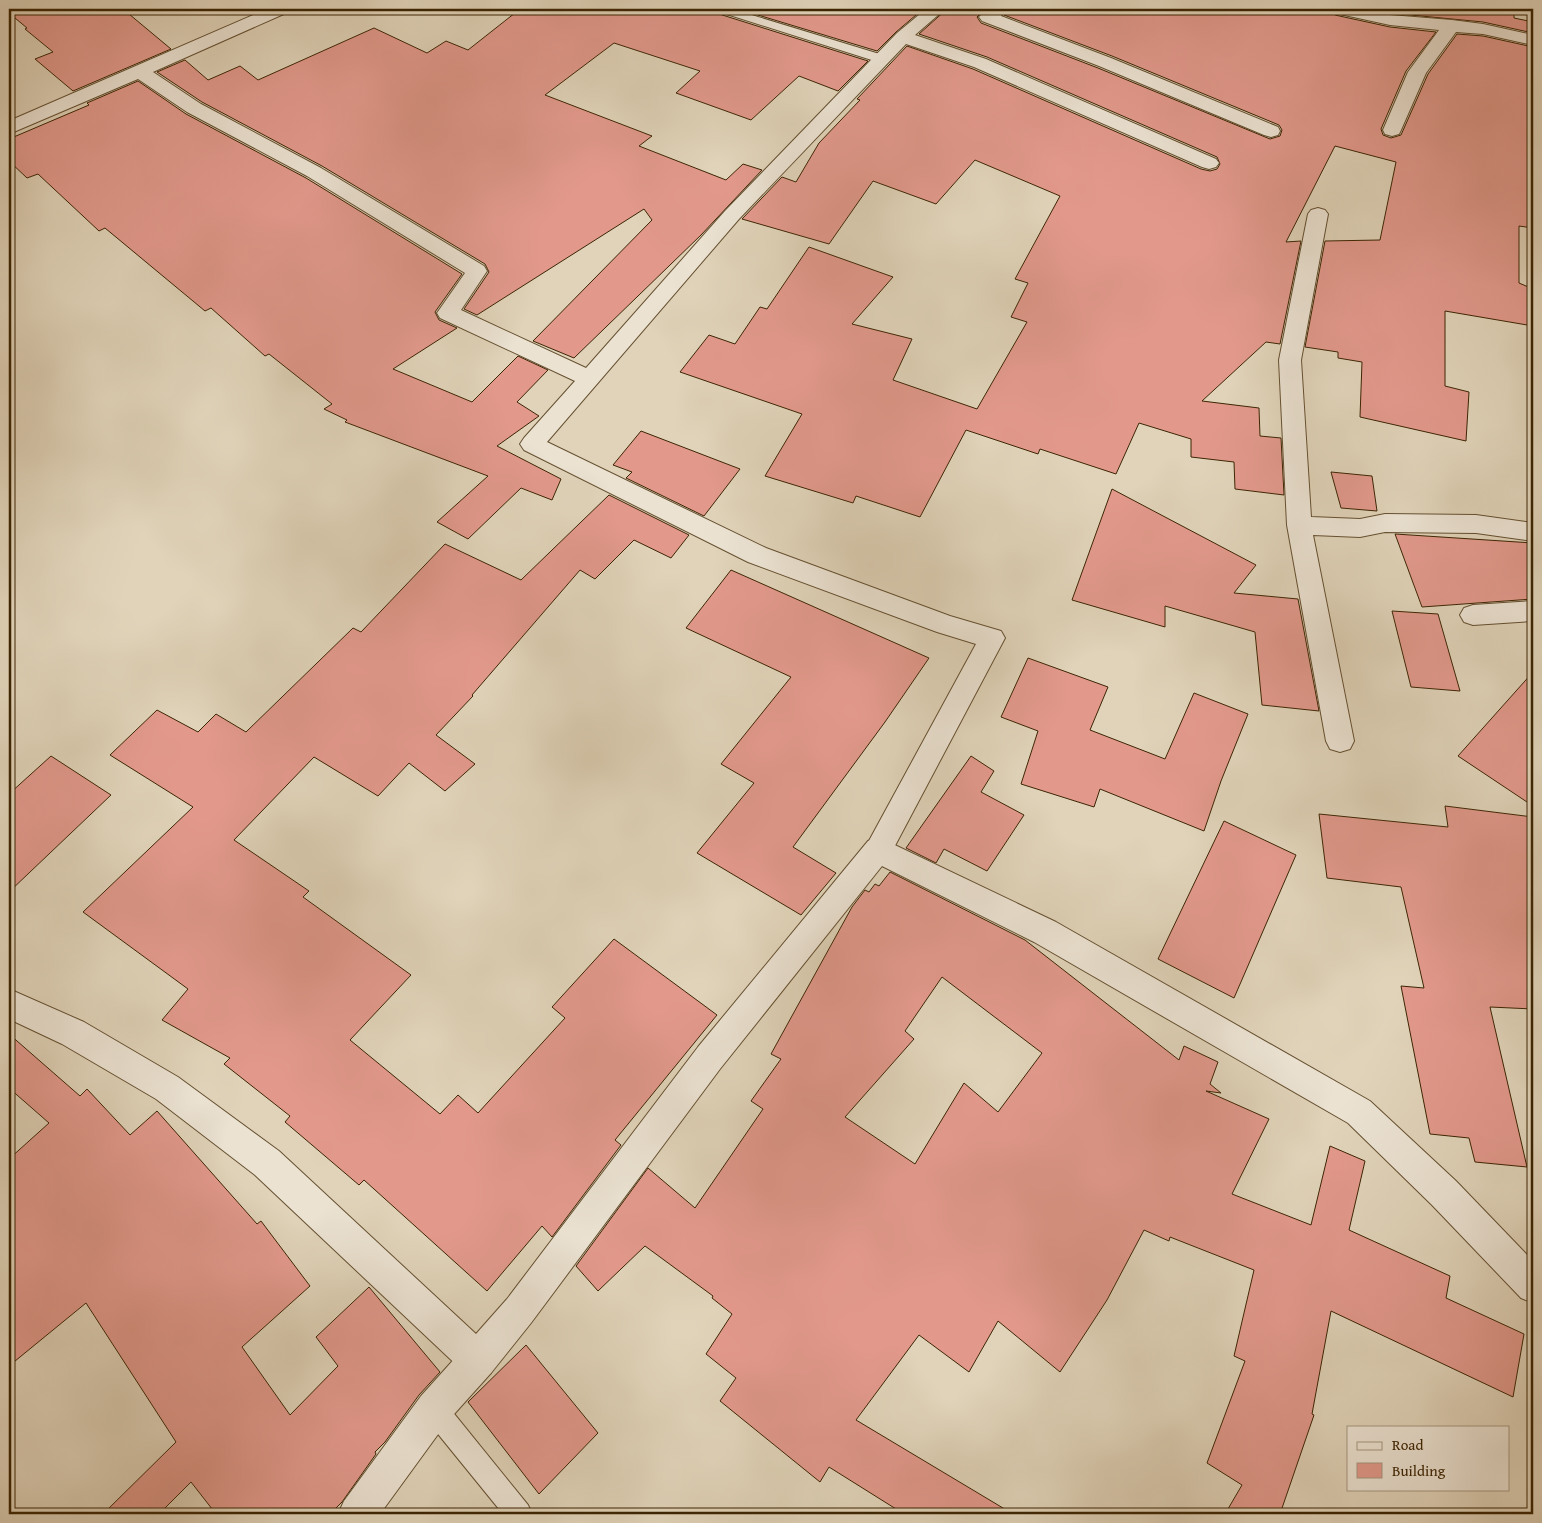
<svg xmlns="http://www.w3.org/2000/svg" width="1542" height="1523" viewBox="0 0 1542 1523" font-family="'Gentium Book Plus',serif">
  <rect width="100%" height="100%" fill="#e0d3b9"/>
  <filter id="stains"><feTurbulence type="fractalNoise" baseFrequency=".004" numOctaves="4"/><feColorMatrix values="0 0 0 0 .2 0 0 0 0 .09 0 0 0 0 .02 0 0 0 .5 -.17"/></filter>
  <radialGradient id="worn" r=".72"><stop offset=".6" stop-color="#630" stop-opacity="0"/><stop offset="1" stop-color="#630" stop-opacity=".3"/></radialGradient>
  <g fill="#e2998c" stroke="#3c2503" fill-rule="evenodd">
    <polygon points="9,9 123,9 171,49 73,91 35,59 53,52 25,29 27,28 9,13"/>
    <polygon points="520,9 713,9 716,13 868,61 838,91 799,76 751,120 676,93 700,71 614,43 545,95 652,136 639,146 726,180 743,164 762,170 701,235 574,358 533,341 652,220 644,209 477,315 464,309 489,272 485,264 322,166 202,102 157,72 185,60 208,80 240,66 258,80 374,28 427,53 446,41 468,50"/>
    <polygon points="738,9 923,9 896,32 877,51"/>
    <polygon points="947,9 979,9 981,13 977,17 981,23 1098,68 1270,139 1280,136 1282,130 1279,125 1112,56 1004,15 1007,11 1005,9 1330,9 1335,15 1390,27 1436,32 1406,71 1381,129 1383,135 1391,138 1401,135 1428,74 1457,34 1483,36 1533,47 1533,228 1519,226 1519,283 1533,289 1533,326 1445,311 1445,386 1469,392 1466,441 1360,417 1362,362 1338,358 1338,352 1305,347 1325,241 1380,240 1396,162 1335,146 1286,242 1301,241 1280,344 1266,342 1202,401 1259,408 1260,436 1281,438 1284,495 1235,489 1234,462 1191,457 1191,439 1139,423 1116,474 1040,449 1038,454 966,430 920,517 856,496 853,503 765,476 802,414 680,372 709,335 735,344 760,307 767,309 809,247 893,277 852,324 912,339 893,380 977,409 1027,322 1011,317 1028,283 1015,279 1060,196 975,160 936,204 873,181 829,244 742,219 782,177 796,182 819,143 860,100 857,99 907,46 973,69 1201,169 1210,171 1217,169 1220,164 1217,157 987,57 919,34"/>
    <polygon points="1371,9 1514,9 1514,18 1533,22 1533,33 1483,22 1390,13"/>
    <polygon points="138,81 186,114 306,178 462,274 435,312 439,320 457,328 393,369 472,402 518,356 548,370 517,402 539,416 497,446 561,479 552,500 521,488 468,539 437,522 488,476 345,422 347,420 324,409 332,404 269,354 265,356 211,308 205,311 105,228 99,231 38,174 27,178 9,161 9,139 89,105 87,103"/>
    <polygon points="641,431 740,469 704,516 626,478 632,472 613,465"/>
    <polygon points="1331,472 1372,476 1377,511 1341,508"/>
    <polygon points="1112,489 1256,565 1234,593 1298,599 1319,711 1262,705 1255,632 1165,606 1165,627 1072,600"/>
    <polygon points="609,495 689,535 671,558 634,540 595,579 580,570 472,695 473,696 436,735 475,764 445,791 409,763 378,796 314,757 234,840 309,891 303,897 411,975 350,1040 440,1114 458,1095 478,1113 565,1018 552,1007 614,939 717,1015 615,1140 621,1145 552,1237 542,1226 487,1291 364,1180 359,1185 285,1122 290,1116 224,1064 230,1058 162,1020 188,989 83,912 193,807 110,755 157,710 198,732 216,714 246,732 353,628 361,632 445,544 521,580"/>
    <polygon points="1395,534 1533,543 1533,599 1422,607"/>
    <polygon points="731,570 929,658 885,722 793,847 836,873 801,915 697,853 754,783 721,764 791,677 686,628"/>
    <polygon points="1392,611 1438,614 1460,691 1411,687"/>
    <polygon points="1028,658 1108,687 1090,730 1165,759 1194,693 1248,714 1221,781 1204,831 1100,789 1094,807 1021,784 1038,731 1001,717"/>
    <polygon points="1533,672 1533,806 1458,756"/>
    <polygon points="51,756 111,795 9,892 9,794"/>
    <polygon points="971,756 994,771 981,792 1024,815 987,871 944,849 936,863 906,848"/>
    <polygon points="1445,806 1533,817 1533,1009 1490,1007 1527,1167 1475,1162 1469,1138 1430,1134 1401,986 1424,988 1401,887 1327,878 1319,814 1448,827"/>
    <polygon points="1224,821 1296,855 1234,998 1158,959"/>
    <path d="M890,872L1025,940L1179,1060L1184,1046L1218,1062L1210,1084L1221,1093L1206,1091L1269,1119L1232,1194L1311,1225L1330,1146L1365,1161L1349,1230L1450,1276L1446,1298L1524,1334L1513,1397L1331,1311L1312,1414L1314,1415L1280,1514H1225L1242,1485L1207,1463L1245,1361L1234,1356L1254,1270L1170,1237L1169,1241L1144,1230L1107,1300L1060,1372L998,1321L969,1372L919,1335L856,1420L1013,1514H904L829,1467L820,1482L720,1401L736,1378L706,1354L732,1314L712,1298L713,1296L645,1246L598,1291L576,1266L648,1168L695,1208L763,1109L751,1101L781,1059L771,1054L852,907L865,890L869,892L875,884L879,886ZM942,977L1042,1053L998,1112L964,1083L915,1164L845,1117L914,1039L905,1031Z"/>
    <polygon points="9,1034 80,1096 87,1089 130,1135 157,1111 257,1224 261,1221 310,1286 242,1347 290,1415 338,1366 316,1337 369,1287 440,1372 419,1395 385,1442 375,1452 376,1454 342,1502 330,1514 216,1514 191,1482 159,1514 103,1514 176,1442 86,1303 9,1366 9,1159 49,1123 9,1088"/>
    <polygon points="526,1345 598,1433 539,1494 468,1402"/>
  </g>
  <g fill="none" stroke-linecap="round" stroke-linejoin="round">
    <defs>
      <g id="service">
        <polygon points="715,9 732,9 886,56 888,59 882,63 878,62 717,11"/>
        <polygon points="434,1397 443,1400 528,1505 532,1514 503,1514 425,1418 422,1409 425,1400"/>
      </g>
      <g id="minor">
        <polygon points="267,9 289,9 286,13 153,72 201,104 321,168 484,266 487,271 461,310 586,368 725,211 897,33 926,9 945,9 915,35 986,59 1216,159 1219,163 1216,167 1209,169 1202,167 974,67 906,44 739,219 547,442 766,548 950,616 1001,631 1005,638 888,859 878,863 868,859 864,850 976,644 937,632 748,562 524,450 520,444 524,438 575,381 440,318 437,313 465,273 307,176 187,112 138,79 9,134 9,121"/>
        <polygon points="981,9 1003,9 1005,11 1001,16 1111,58 1278,127 1280,131 1278,135 1271,137 1264,135 1099,66 982,21 979,17 983,13"/>
        <polygon points="1332,9 1363,9 1390,15 1452,20 1483,24 1533,35 1533,45 1483,34 1456,32 1426,73 1401,130 1399,134 1392,136 1385,134 1383,130 1408,72 1439,30 1390,25 1335,13"/>
        <polygon points="1318,208 1325,210 1328,214 1301,360 1311,517 1360,519 1385,514 1476,515 1533,523 1533,541 1476,533 1385,532 1360,537 1313,535 1354,741 1350,749 1340,752 1330,749 1326,741 1287,525 1279,360 1308,214 1311,210"/>
        <polygon points="1533,601 1533,621 1473,625 1464,622 1460,615 1464,608 1473,605"/>
        <polygon points="478,1342 491,1347 496,1360 491,1373 447,1422 380,1514 338,1514 344,1501 421,1396 465,1347"/>
      </g>
      <polygon id="tertiary" points="878,837 1056,922 1370,1101 1456,1181 1533,1261 1533,1303 1521,1298 1432,1205 1348,1123 1034,942 882,866 720,1069 531,1323 491,1373 478,1378 465,1373 255,1175 156,1099 62,1044 9,1019 9,989 84,1022 178,1077 279,1151 476,1334 507,1299 698,1047 868,841"/>
    </defs>
    <use href="#service" stroke="#655030" stroke-width="2"/>
    <use href="#minor" stroke="#655030" stroke-width="2"/>
    <use href="#tertiary" stroke="#655030" stroke-width="2"/>
    <use href="#service" fill="#ebe2d2" fill-rule="evenodd"/>
    <use href="#minor" fill="#ebe2d2" fill-rule="evenodd"/>
    <use href="#tertiary" fill="#ebe2d2" fill-rule="evenodd"/>
  </g>
  <rect width="1542" height="1523" fill="none" stroke="#e0d3b9" stroke-width="30"/>
  <rect x="10" y="10" width="1522" height="1503" fill="none" stroke="#3c2503" stroke-width="2.5"/>
  <rect x="15" y="15" width="1512" height="1493" fill="none" stroke="#3c2503"/>
  <rect x="1347" y="1426" width="162" height="65" fill="#ebe2d2" stroke="#a5967f"/>
  <rect x="1357" y="1442" width="25" height="8" fill="#ebe2d2" stroke="#a5967f"/>
  <text x="1392" y="1450" font-size="15" fill="#3c2503">Road</text>
  <rect x="1357" y="1463" width="25" height="15" fill="#e2998c" stroke="#a5967f"/>
  <text x="1392" y="1476" font-size="15" fill="#3c2503">Building</text>
  <rect width="100%" height="100%" filter="url(#stains)"/>
  <rect width="100%" height="100%" fill="url(#worn)"/>
</svg>
